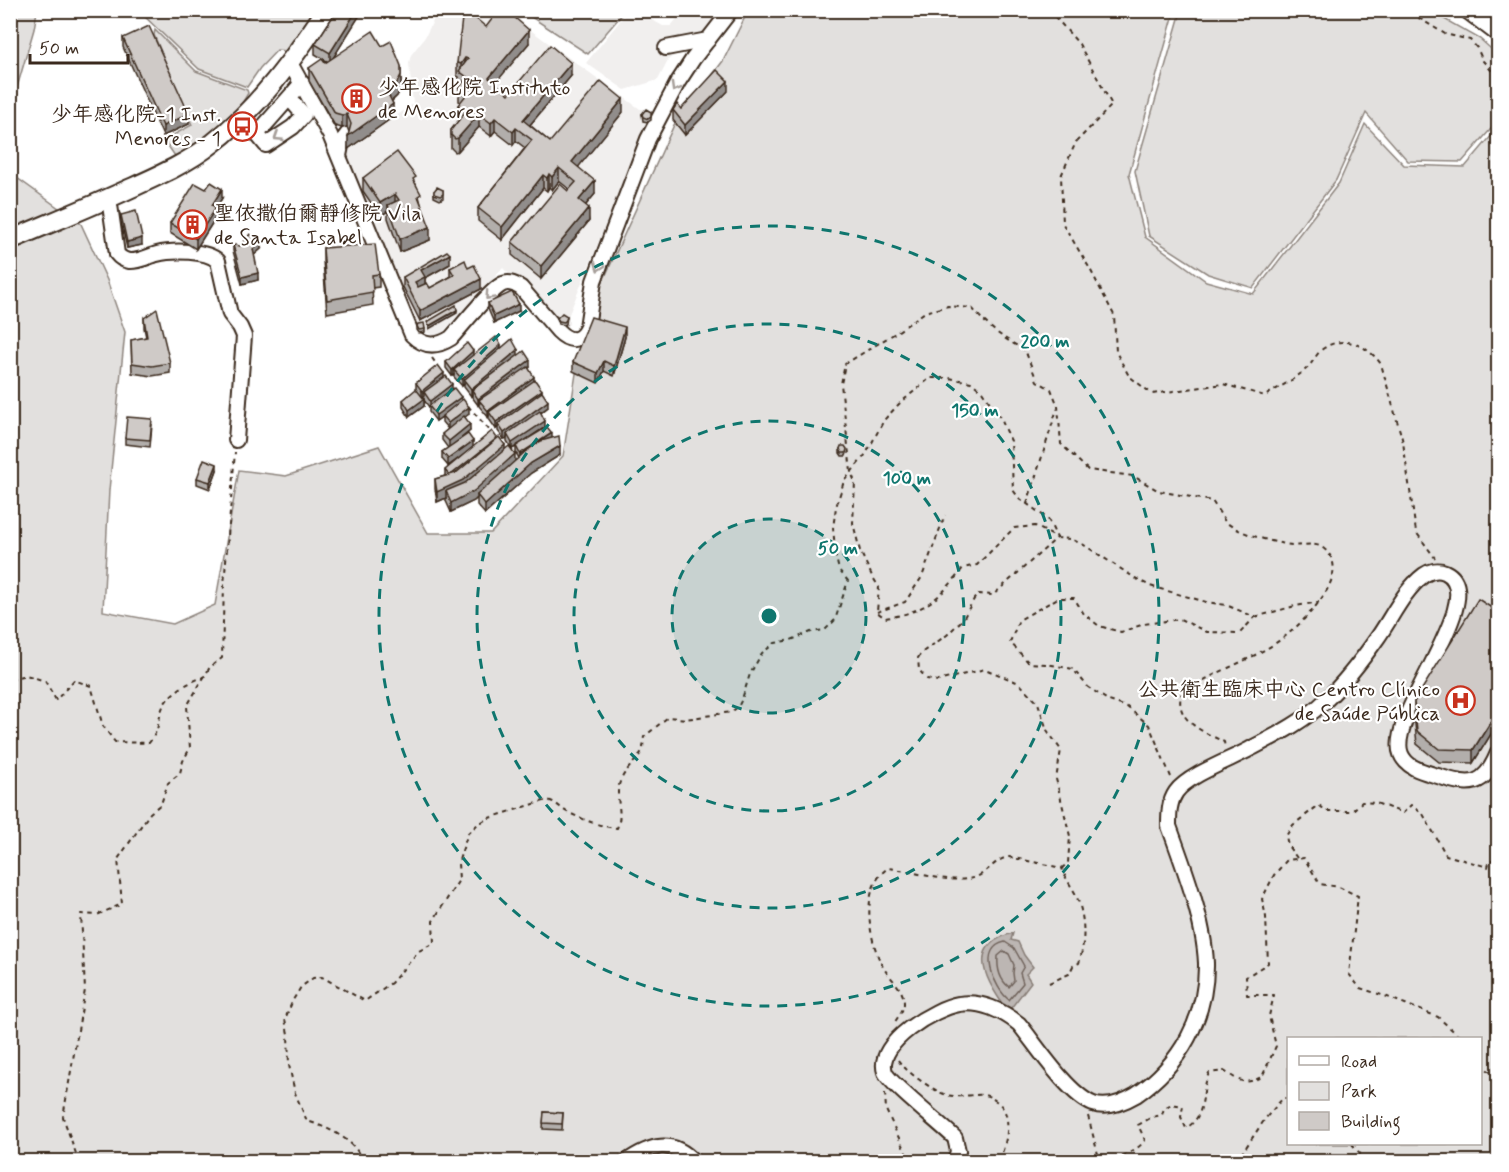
<svg xmlns="http://www.w3.org/2000/svg" width="1509" height="1172" viewBox="0 0 1509 1172" font-family="Mynerve,'LXGW WenKai TC',sans-serif">
  <rect width="100%" height="100%" fill="#fff"/>
  <filter id="ink" filterUnits="userSpaceOnUse"><feTurbulence type="fractalNoise" baseFrequency=".0167" numOctaves="2"/><feDisplacementMap in="SourceGraphic" scale="12" xChannelSelector="R" yChannelSelector="G"/><feConvolveMatrix kernelMatrix="1 2 1 2 8 2 1 2 1" color-interpolation-filters="sRGB"/></filter>
  <g filter="url(#ink)">
    <g fill="#f1efee">
      <polygon points="438,11 504,11 640,109 647,109 653,114 654,117 651,123 647,125 569,314 569,324 566,327 562,328 503,268 438,337 425,332 419,333 417,328 413,326 348,162 346,152 413,104 409,63 411,55 425,37"/>
      <polygon points="628,11 636,11 663,26 671,26 683,11 724,11 695,49 678,53 669,59 658,80 625,90 586,63"/>
    </g>
    <g fill="#e2e0de" stroke="#8e857e" stroke-width="1.5" fill-rule="evenodd">
      <polygon points="11,10 37,11 34,29 11,108"/>
      <polygon points="139,11 318,11 288,51 277,50 260,68 247,87 199,69"/>
      <polygon points="522,11 625,11 588,54"/>
      <path d="M748,11H1172L1174,14L1129,174L1145,237L1206,281L1253,294L1339,183L1365,124L1404,165L1465,167L1498,128V1161H11L10,173L81,224L107,280L125,332L109,490L103,611L173,624L215,605L239,470L286,476L379,446L428,533H491L563,456L584,323L674,125L723,61ZM1288,1038H1480V1144H1288Z"/>
      <polygon points="1179,11 1430,11 1480,39 1498,55 1498,121 1462,162 1408,161 1366,113 1336,180 1253,288 1208,274 1149,236 1135,171 1180,15"/>
      <path d="M155,30L196,71L247,90L248,93C228,130 211,137 177,159L164,140L192,125L154,35Z"/>
    </g>
    <path fill="#bcb6b3" stroke="#887e77" stroke-width="1.5" d="M1013,933L1011,940L1018,942L1024,955L1033,967L1026,974L1031,982L1008,1012C989,984 962,946 1013,933Z"/>
    <g fill="none" stroke-linecap="round" stroke-linejoin="round">
      <g stroke="#6f625a" stroke-width="1.5">
        <path d="M1005,942L1014,948L1024,966L1020,973L1023,983L1009,1000C994,988 977,948 1005,942Z"/>
        <path d="M1004,951L1009,954L1014,965L1013,973L1014,981L1009,987C1000,980 997,968 998,956Z"/>
      </g>
      <defs>
        <g id="minor">
          <polyline points="666,48 708,40"/>
          <path d="M290,63L330,135L412,335C424,347 437,347 451,338C461,327 492,288 503,284C510,281 516,285 521,288L558,331C569,342 580,343 587,327L594,281L648,139L678,82L693,59L731,10"/>
          <polyline points="289,98 304,115 293,127 266,145 257,134 302,83"/>
          <polyline points="339,156 342,141 349,132"/>
          <path d="M109,198L117,254C120,258 124,260 129,261C138,262 149,256 157,254C172,250 207,250 218,261L230,314L240,327L244,336L236,440"/>
          <path d="M626,1162C650,1145 672,1138 694,1162"/>
          <path d="M955,1162L958,1151L955,1138C943,1126 888,1082 885,1072C875,1043 935,1008 959,1004C980,1000 1003,1011 1019,1024C1037,1046 1067,1093 1093,1104C1107,1109 1124,1102 1136,1095C1180,1065 1207,1017 1206,963C1204,920 1184,867 1169,826C1169,814 1169,802 1176,792C1188,775 1232,759 1250,749C1277,735 1305,721 1326,700C1346,681 1362,660 1378,637C1392,617 1404,590 1424,575C1430,571 1438,569 1445,572C1493,594 1385,717 1401,754C1407,769 1425,772 1438,776C1471,787 1484,787 1498,753"/>
        </g>
        <g id="major">
          <polyline points="1469,10 1498,32"/>
          <path d="M10,240C50,223 90,207 129,189C158,176 188,163 213,143C259,107 294,58 326,10"/>
        </g>
      </defs>
      <use href="#minor" stroke="#3b2a1e" stroke-width="18"/>
      <use href="#major" stroke="#3b2a1e" stroke-width="22"/>
      <g stroke="#3b2a1e" stroke-width="2" stroke-dasharray="4.5 4.5" stroke-linecap="butt">
        <path d="M1049,10L1079,44L1112,105L1076,142L1061,176L1063,224L1090,269L1114,315L1116,352L1129,376L1152,394L1223,384L1265,396C1279,387 1294,380 1305,370C1313,364 1315,354 1324,348C1345,334 1368,346 1381,364L1403,442L1416,532L1435,558"/>
        <polyline points="1393,10 1414,15 1445,34 1470,40 1477,48 1483,61 1498,78"/>
        <polyline points="432,358 439,368"/>
        <polyline points="468,406 492,433"/>
        <polyline points="1027,504 1057,409"/>
        <polyline points="877,612 905,602 922,577 945,515"/>
        <polyline points="1255,617 1295,606 1319,602"/>
        <path d="M10,679L26,675L45,681L56,700L74,680L91,686L103,726L115,742L149,743C159,729 157,728 161,712C166,693 188,683 205,676"/>
        <path d="M1171,777L1149,725L1127,707L1109,701L1088,687L1073,669L1047,664L1029,663L1010,642L1019,620L1058,598H1074L1084,614L1099,626L1121,632L1144,624L1180,619L1207,632L1240,633L1255,617L1226,605L1206,602L1150,586L1135,578L1084,545L1071,539L1057,538L1035,526L1014,528L977,565L963,568C941,598 923,613 885,618L877,612L879,587L872,576L860,551L853,523L855,482L851,472L841,384L845,364L897,332L925,312L948,306L972,308C989,328 1002,338 1025,350L1037,381L1051,389L1058,406L1061,444L1088,470L1133,476L1159,491L1212,501C1216,507 1220,514 1224,520C1235,533 1275,543 1292,545C1302,547 1314,541 1323,548C1355,572 1306,619 1288,634C1255,661 1213,670 1181,695C1175,721 1204,732 1224,742L1225,748"/>
        <polyline points="1297,858 1288,846 1286,836 1293,825 1319,805 1326,811 1352,811 1362,802 1376,803 1403,813 1411,805 1423,814 1446,855 1488,867 1490,860 1498,860"/>
        <path d="M1049,983L1069,974L1073,966L1079,963C1086,940 1085,914 1075,893C1070,884 1065,878 1062,868"/>
        <path d="M898,1060C905,1071 933,1091 947,1095C958,1098 972,1094 984,1095C989,1096 992,1098 996,1101C1015,1114 1006,1143 999,1162"/>
        <polyline points="1480,1064 1498,1078"/>
        <polyline points="885,1093 886,1110 910,1162"/>
        <polyline points="1088,1116 1100,1162"/>
        <polyline points="1352,1144 1367,1162"/>
        <polyline points="79,1162 63,1117 85,990 81,914 97,915 122,904 118,859 150,813 161,804 168,783 180,773 183,761 190,748 187,706 210,667 222,658 224,585 235,452"/>
        <path d="M361,1162C360,1141 324,1126 307,1121L295,1093L289,1065L288,1034L285,1019L293,1000L301,987L313,978L322,977L365,1001L391,983L419,951L434,943L433,921L459,880L458,863L468,833L478,824L489,818L547,800C555,801 560,808 567,812C582,819 601,827 617,828C624,812 614,797 620,782C625,769 637,761 642,751C644,747 643,741 644,737L668,717L686,719L731,712L738,707L742,699L750,674L762,653L775,643L791,640L811,632L825,630L835,620L848,581L839,570L836,558L833,528L836,507L844,481L866,454L884,420L899,404L930,378H949L971,382L982,391L1001,419L1011,441L1013,490L1019,498L1048,519L1057,538L993,595L979,594L974,599L963,619L947,635L921,653L918,658L919,670L927,679L938,681L985,669L1019,683L1038,703L1047,730L1061,750L1056,779L1070,836L1068,863L1062,868L1009,857C994,859 988,874 973,878C948,884 913,871 888,868C859,888 869,941 883,967C890,979 904,988 904,1003C904,1011 897,1017 894,1024"/>
        <path d="M1115,1162C1124,1153 1138,1151 1145,1140L1138,1125L1152,1117L1162,1115L1164,1108L1172,1104L1183,1106L1181,1117L1186,1128C1207,1116 1200,1093 1209,1073L1224,1071C1241,1082 1244,1085 1262,1077L1276,1046L1269,1016L1274,995H1247L1246,977L1268,963L1266,917L1262,899L1274,875L1287,860L1304,858L1320,884L1339,887L1358,896L1349,974L1360,988L1385,996L1438,1017L1461,1038"/>
        <polyline points="1236,1162 1265,1119 1283,1098 1288,1098"/>
      </g>
      <use href="#minor" stroke="#fff" stroke-width="14"/>
      <use href="#major" stroke="#fff" stroke-width="18"/>
    </g>
    <g fill="#b2aeab" stroke="#3b2a1e" stroke-width="1.5">
      <polygon points="337,10 363,10 334,56 401,79 401,88 397,96 392,101 393,117 348,149 349,132 347,127 342,128 335,126 309,81 309,68 327,61 315,54 315,44"/>
      <polygon points="486,27 529,43 495,83 509,94 571,76 530,125 550,142 623,112 578,167 595,194 586,205 589,221 541,279 512,255 512,242 569,189 559,181 552,190 549,187 547,191 543,188 502,240 478,221 478,208 525,148 516,141 513,145 495,131 491,136 479,127 458,151 455,152 451,148 451,130 460,119 458,118 458,105 460,103 459,101 459,88 461,86 459,84 459,77 457,76 457,63"/>
      <polygon points="123,38 189,124 163,136 123,47"/>
      <polygon points="728,91 685,135 673,120 673,110 681,109"/>
      <polygon points="642,114 651,115 651,120 648,122 643,121"/>
      <polygon points="363,178 416,184 430,240 400,252 388,218 388,211 380,216 363,191"/>
      <polygon points="443,190 443,198 440,200 434,197 434,191"/>
      <polygon points="222,198 216,208 216,217 196,249 170,233 170,223"/>
      <polygon points="121,215 142,245 127,248 121,222"/>
      <polygon points="233,245 261,249 254,255 258,280 242,284 233,251"/>
      <polygon points="323,248 379,274 379,287 372,288 373,305 327,313 323,261"/>
      <polygon points="450,264 425,278 425,283 430,288 450,277 450,268 468,268 481,289 420,321 403,287 403,277"/>
      <polygon points="488,303 519,311 494,323 488,309"/>
      <polygon points="567,316 566,324 564,325 559,324 557,318"/>
      <polygon points="144,318 170,363 170,373 152,376 132,373 131,340 146,337 144,328"/>
      <polygon points="417,326 425,329 425,332 419,333 417,330"/>
      <polygon points="625,337 614,376 604,371 598,383 573,371 573,362"/>
      <polygon points="501,348 518,355 530,367 528,368 534,381 542,393 548,407 541,413 545,427 552,438 560,455 531,473 485,514 477,505 477,498 474,501 451,512 446,501 446,498 437,502 435,489 435,479 445,476 445,470 461,457 448,466 442,459 442,452 448,448 442,440 442,434 448,429 442,422 442,417 436,421 429,412 429,407 424,400 424,406 409,417 403,407 403,400 416,390 416,383 444,377 469,414 464,417 470,431 452,445 505,450 515,461 519,458 516,453 516,447 512,449 507,441 507,438 504,439 498,431 498,427 496,429 489,419 489,416 488,417 479,406 479,404 478,405 472,397 472,395 471,396 464,387 464,384 462,386 454,377 454,375 452,376 446,368 446,362"/>
      <polygon points="152,425 150,447 125,444 125,438"/>
      <polygon points="840,449 847,453 846,456 842,456 840,453"/>
      <polygon points="217,470 210,489 197,484 197,478"/>
      <polygon points="1498,612 1498,723 1473,763 1439,762 1417,744 1414,715 1414,702"/>
      <polygon points="544,1112 563,1113 562,1130 543,1129"/>
    </g>
    <g fill="#918d8b" stroke="#3b2a1e" stroke-width="1.5">
      <polygon points="357,10 363,10 330,63 330,53"/>
      <polygon points="529,30 529,43 489,91 489,78"/>
      <polygon points="465,58 465,71 461,73 461,64"/>
      <polygon points="571,63 571,76 523,133 523,120"/>
      <polygon points="401,66 401,88 397,96 387,105 387,92"/>
      <polygon points="728,81 728,91 685,135 685,125"/>
      <polygon points="623,99 623,112 572,175 572,162"/>
      <polygon points="393,104 393,117 348,149 348,136"/>
      <polygon points="189,114 189,124 163,136 163,126"/>
      <polygon points="347,114 347,127 342,128 342,115"/>
      <polygon points="479,114 479,127 458,151 458,138"/>
      <polygon points="495,118 495,131 491,136 491,123"/>
      <polygon points="516,128 516,141 513,145 513,132"/>
      <polygon points="559,168 559,181 552,190 552,177"/>
      <polygon points="549,174 549,187 547,191 547,178"/>
      <polygon points="543,175 543,188 502,240 502,227"/>
      <polygon points="595,181 595,194 579,213 579,200"/>
      <polygon points="222,189 222,198 216,208 216,217 196,249 196,239 212,205"/>
      <polygon points="395,194 395,207 388,205 388,211 380,216 380,203"/>
      <polygon points="589,208 589,221 541,279 541,266"/>
      <polygon points="430,227 430,240 400,252 400,239"/>
      <polygon points="142,238 142,245 127,248 127,242"/>
      <polygon points="261,242 261,249 253,256 253,249"/>
      <polygon points="450,254 450,264 425,278 425,286 415,292 415,282 421,270"/>
      <polygon points="258,273 258,280 242,284 242,277"/>
      <polygon points="481,279 481,289 420,321 420,311"/>
      <polygon points="519,304 519,311 494,323 494,316"/>
      <polygon points="457,310 457,313 429,329 429,326"/>
      <polygon points="625,327 625,337 614,376 614,366"/>
      <polygon points="501,345 501,352 464,380 464,384 462,386 462,379"/>
      <polygon points="518,350 518,357 472,390 472,395 471,396 471,389"/>
      <polygon points="473,351 473,357 454,370 454,375 452,376 452,370"/>
      <polygon points="530,360 530,367 481,403 479,400 479,404 478,405 478,399"/>
      <polygon points="604,361 604,371 598,383 598,373"/>
      <polygon points="444,373 444,380 424,392 424,396 422,397 422,391"/>
      <polygon points="534,377 534,383 489,412 489,416 488,417 488,411"/>
      <polygon points="452,384 452,391 430,407 430,401"/>
      <polygon points="542,390 542,396 498,424 498,427 496,429 496,422"/>
      <polygon points="461,397 461,403 436,421 436,415"/>
      <polygon points="424,399 424,406 409,417 409,410"/>
      <polygon points="548,401 548,407 508,436 507,434 507,438 504,439 504,433"/>
      <polygon points="469,407 469,414 448,430 448,423"/>
      <polygon points="545,421 545,427 512,449 512,443"/>
      <polygon points="470,424 470,431 449,448 449,441"/>
      <polygon points="552,433 552,440 520,460 520,454"/>
      <polygon points="473,441 473,448 448,466 448,459"/>
      <polygon points="505,445 505,455 463,490 446,491 446,498 437,502 437,492"/>
      <polygon points="560,446 560,455 531,473 485,514 485,505 531,463"/>
      <polygon points="515,454 515,464 477,495 477,498 474,501 451,512 451,503"/>
      <polygon points="217,464 217,470 210,489 210,482"/>
      <polygon points="1498,710 1498,723 1473,763 1473,750"/>
    </g>
    <g fill="#cfcac7" stroke="#3b2a1e" stroke-width="1.5">
      <polygon points="337,10 357,10 330,53 315,44"/>
      <polygon points="499,10 506,10 529,30 489,78 509,94 550,45 571,63 523,120 550,142 601,81 623,99 572,162 595,181 579,200 589,208 541,266 512,242 560,184 568,191 576,182 559,168 552,177 549,174 547,178 543,175 502,227 478,208 532,140 516,128 513,132 495,118 491,123 479,114 458,138 455,139 451,135 451,130 466,111 458,105 467,94 459,88 467,77 459,71 468,59 465,58 461,64 457,63 462,18 468,12 486,27"/>
      <polygon points="149,26 189,114 163,126 123,38"/>
      <polygon points="373,31 382,46 391,41 401,66 401,75 397,83 387,92 393,104 348,136 351,124 347,114 342,115 335,113 309,68 322,59 325,63"/>
      <polygon points="717,70 728,81 685,125 673,110 677,104 681,109"/>
      <polygon points="646,109 651,112 651,117 648,119 643,117 642,114"/>
      <polygon points="397,152 416,177 413,179 421,194 418,196 430,227 400,239 388,205 399,200 395,194 380,203 363,178"/>
      <polygon points="211,182 222,189 212,205 216,208 196,239 170,223 195,183 206,189"/>
      <polygon points="437,187 443,190 443,194 440,196 434,194 434,191"/>
      <polygon points="136,211 142,238 127,242 121,215"/>
      <polygon points="250,234 261,242 253,249 258,273 242,277 233,245 240,246"/>
      <polygon points="375,244 379,274 372,275 373,292 327,300 323,248"/>
      <polygon points="447,251 450,254 421,270 425,277 415,282 418,287 427,283 430,288 454,275 450,268 465,260 468,268 474,265 481,279 420,311 403,277"/>
      <polygon points="512,292 519,304 494,316 488,303"/>
      <polygon points="456,305 457,310 429,326 427,322"/>
      <polygon points="157,309 170,363 152,366 132,363 131,340 147,337 144,318"/>
      <polygon points="562,313 567,316 566,320 564,322 559,321 557,318"/>
      <polygon points="591,317 625,327 614,366 604,361 598,373 573,362"/>
      <polygon points="424,323 425,329 419,330 417,326 418,324"/>
      <polygon points="496,337 501,345 462,379 454,370"/>
      <polygon points="512,339 518,350 471,389 464,380"/>
      <polygon points="467,343 473,351 452,370 446,362"/>
      <polygon points="524,351 530,360 478,399 472,390"/>
      <polygon points="438,365 444,373 422,391 416,383"/>
      <polygon points="528,367 534,377 488,411 479,400"/>
      <polygon points="446,376 452,384 430,401 424,392"/>
      <polygon points="535,380 542,390 496,422 489,412"/>
      <polygon points="454,388 461,397 436,415 429,406"/>
      <polygon points="416,389 424,399 409,410 403,400"/>
      <polygon points="542,392 548,401 504,433 498,424"/>
      <polygon points="463,399 469,407 448,423 442,416"/>
      <polygon points="540,411 545,421 512,443 507,434"/>
      <polygon points="464,416 470,424 449,441 442,434"/>
      <polygon points="127,417 152,419 150,440 125,438"/>
      <polygon points="547,427 552,433 520,454 516,446"/>
      <polygon points="492,431 497,438 452,474 449,475 445,470"/>
      <polygon points="468,434 473,441 448,459 442,452"/>
      <polygon points="559,436 560,446 531,463 485,505 477,495 525,452 541,441"/>
      <polygon points="499,437 505,445 463,480 437,492 435,479 456,473"/>
      <polygon points="509,446 515,454 474,491 451,503 446,491 465,483"/>
      <polygon points="841,446 845,446 847,449 846,453 842,453 840,449"/>
      <polygon points="204,459 217,464 210,482 197,478"/>
      <polygon points="1478,599 1498,612 1498,710 1473,750 1439,749 1417,731 1414,702"/>
      <polygon points="544,1112 563,1113 562,1124 543,1123"/>
    </g>
    <defs><path id="oneway-chevron" d="M-2-3.5L2.5 0L-2 3.5" fill="none" stroke-width="1.6" stroke-linecap="round" stroke-linejoin="round" transform="scale(1.5)"/></defs>
    <g stroke="#a79f9a">
      <use href="#oneway-chevron" transform="translate(675 88) rotate(120)"/>
      <use href="#oneway-chevron" transform="translate(278 137) rotate(147)"/>
      <use href="#oneway-chevron" transform="translate(599 267) rotate(111)"/>
      <use href="#oneway-chevron" transform="translate(489 296) rotate(133)"/>
    </g>
  </g>
  <circle cx="769" cy="616" r="97" fill="#0f766e" fill-opacity=".12"/>
  <g fill="none" stroke="#0f766e" stroke-width="3" stroke-dasharray="10 8">
    <circle cx="769" cy="616" r="97"/>
    <circle cx="769" cy="616" r="195"/>
    <circle cx="769" cy="616" r="292"/>
    <circle cx="769" cy="616" r="390"/>
  </g>
  <defs>
    <symbol id="building-ring" viewBox="-11 -11 22 22"><circle r="9.5" fill="#fff" stroke="#c8321e" stroke-width="1.5"/><path d="M-4-6H4V6H1V3H-1V6H-4ZM-2.5-4.3h1.7v1.8h-1.7ZM.8-4.3h1.7v1.8H.8ZM-2.5-1h1.7V.8h-1.7ZM.8-1h1.7V.8H.8Z" fill="#c8321e"/></symbol>
    <symbol id="bus-ring" viewBox="-11 -11 22 22"><circle r="9.5" fill="#fff" stroke="#c8321e" stroke-width="1.5"/><path d="M-5-6H5V4H4V6H2V4H-2V6H-4V4H-5ZM-3.5-4V0h7V-4ZM-3.5 1.2v1.5H-2V1.2ZM2 1.2v1.5H3.5V1.2Z" fill="#c8321e"/></symbol>
    <symbol id="hospital-ring" viewBox="-11 -11 22 22"><circle r="9.5" fill="#fff" stroke="#c8321e" stroke-width="1.5"/><path d="M-5-5h3v3.5h4V-5h3V5h-3V1.5h-4V5h-3Z" fill="#c8321e"/></symbol>
  </defs>
  <g fill-rule="evenodd">
    <use href="#building-ring" x="340" y="82" width="33" height="33"/>
    <use href="#bus-ring" x="226" y="110" width="33" height="33"/>
    <use href="#building-ring" x="176" y="208" width="33" height="33"/>
    <use href="#hospital-ring" x="1444" y="684" width="33" height="33"/>
  </g>
  <g text-anchor="middle" stroke-width="4.5" stroke-linejoin="round" paint-order="stroke">
    <g font-size="21" fill="#3b2a1e" stroke="#fff" text-anchor="start">
      <text x="378" y="94">少年感化院 Instituto<tspan x="378" dy="24">de Menores</tspan></text>
      <text x="221" y="121" text-anchor="end">少年感化院-1 Inst.<tspan x="221" dy="24">Menores - 1</tspan></text>
      <text x="214" y="220">聖依撒伯爾靜修院 Vila<tspan x="214" dy="24">de Santa Isabel</tspan></text>
      <text x="1440" y="696" text-anchor="end">公共衛生臨床中心 Centro Clínico<tspan x="1440" dy="24">de Saúde Pública</tspan></text>
    </g>
  </g>
  <circle cx="769" cy="616" r="9" fill="#0f766e" stroke="#fff" stroke-width="3"/>
  <g font-size="18" text-anchor="middle" font-weight="bold" fill="#0f766e" stroke="#fff" stroke-width="4.5" stroke-linejoin="round" paint-order="stroke">
    <text x="1045" y="347">200 m</text>
    <text x="975" y="416">150 m</text>
    <text x="907" y="484">100 m</text>
    <text x="838" y="554">50 m</text>
  </g>
  <rect width="1509" height="1172" fill="none" stroke="#fff" stroke-width="36"/>
  <rect x="18" y="18" width="1473" height="1136" fill="none" stroke="#3b2a1e" stroke-width="2" filter="url(#ink)"/>
  <rect x="1287" y="1037" width="195" height="108" fill="#ffffff" stroke="#b1aaa5" stroke-width="1.5"/>
  <rect x="1299" y="1056" width="30" height="9" fill="#ffffff" stroke="#b1aaa5" stroke-width="1.5"/>
  <text x="1341" y="1067" font-size="18" fill="#3b2a1e">Road</text>
  <rect x="1299" y="1082" width="30" height="18" fill="#e2e0de" stroke="#b1aaa5" stroke-width="1.5"/>
  <text x="1341" y="1097" font-size="18" fill="#3b2a1e">Park</text>
  <rect x="1299" y="1112" width="30" height="18" fill="#cfcac7" stroke="#b1aaa5" stroke-width="1.5"/>
  <text x="1341" y="1127" font-size="18" fill="#3b2a1e">Building</text>
  <path d="M30 54v9h98v-9" fill="none" stroke="#3b2a1e" stroke-width="3"/>
  <text x="39" y="54" font-size="18" fill="#3b2a1e" stroke="#ffffff" stroke-width="4.5" paint-order="stroke">50 m</text>
</svg>
